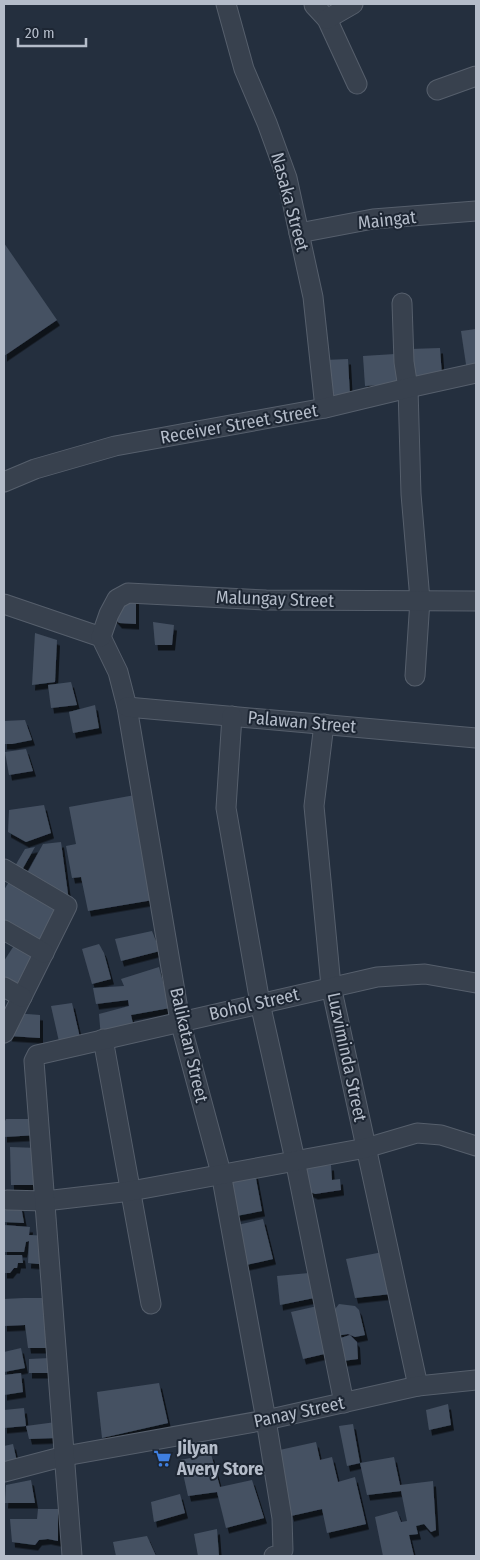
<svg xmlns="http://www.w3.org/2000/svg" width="480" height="1560" viewBox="0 0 480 1560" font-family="'Fira Sans Condensed',sans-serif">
  <defs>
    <filter id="shadow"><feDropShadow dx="3" dy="5.5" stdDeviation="0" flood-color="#0009"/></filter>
  </defs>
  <rect width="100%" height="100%" fill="#242f3e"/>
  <g fill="#455162" filter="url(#shadow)">
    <polygon points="4,243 57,320 4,356"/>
    <polygon points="476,329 476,370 467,371 461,331"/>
    <polygon points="440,348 442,376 412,378 410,349"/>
    <polygon points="395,354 397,384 365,386 363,356"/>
    <polygon points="348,359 350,396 327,397 325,360"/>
    <polygon points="125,598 136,598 136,624 119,623 112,615"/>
    <polygon points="153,622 174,625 172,645 155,645"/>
    <polygon points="35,633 57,640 55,682 32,685"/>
    <polygon points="71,682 77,705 51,708 48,685"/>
    <polygon points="95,705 99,728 73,733 69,712"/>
    <polygon points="25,720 32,740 12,744 4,744 4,721"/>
    <polygon points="26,749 33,771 9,775 5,752"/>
    <polygon points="135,795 153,900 88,911 81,877 72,878 66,846 76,844 69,807"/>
    <polygon points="44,805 51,833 26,842 8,832 9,810"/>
    <polygon points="61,842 69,901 25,877 43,844"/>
    <polygon points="35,847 22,870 15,866 25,849"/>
    <polygon points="10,880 61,908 42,943 4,922 4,890"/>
    <polygon points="152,931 160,951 121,961 115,939"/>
    <polygon points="15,944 35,956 14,988 4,981 4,961"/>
    <polygon points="99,944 104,953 111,979 92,984 82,949"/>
    <polygon points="159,967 170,1008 131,1015 135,1032 101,1038 99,1014 129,1006 128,1000 96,1004 93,988 124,986 121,979"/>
    <polygon points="72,1003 81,1042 60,1046 51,1006"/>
    <polygon points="14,1013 40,1015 40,1038 9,1036"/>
    <polygon points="6,1119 33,1119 38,1135 4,1137 4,1123"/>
    <polygon points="10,1147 38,1148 41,1185 11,1185"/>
    <polygon points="331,1165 332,1180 340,1179 341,1190 315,1194 306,1190 303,1167"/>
    <polygon points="255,1173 262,1211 231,1217 224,1178"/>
    <polygon points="4,1205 21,1206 24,1223 4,1222"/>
    <polygon points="263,1219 273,1259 242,1266 233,1226"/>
    <polygon points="4,1225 30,1227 29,1235 51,1236 49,1265 28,1263 29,1241 26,1242 24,1252 4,1252"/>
    <polygon points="383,1252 391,1294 355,1298 346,1259"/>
    <polygon points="4,1255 22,1255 23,1263 18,1263 17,1268 14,1268 10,1273 4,1273"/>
    <polygon points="309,1273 314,1298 280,1305 277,1276"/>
    <polygon points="24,1298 54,1298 58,1358 46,1348 28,1348 25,1325 4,1326 4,1299"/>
    <polygon points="339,1304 355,1306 359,1310 365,1335 355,1337 348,1334 330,1337 331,1341 350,1335 357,1342 358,1359 335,1362 333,1352 303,1359 291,1312 322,1305 328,1318"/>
    <polygon points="21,1348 25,1368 4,1372 4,1352"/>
    <polygon points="50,1358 52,1373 29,1373 29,1359"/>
    <polygon points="21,1373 23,1392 4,1395 4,1375"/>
    <polygon points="159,1383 168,1423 102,1438 97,1392"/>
    <polygon points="448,1404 451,1425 429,1430 426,1410"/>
    <polygon points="24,1408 26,1426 56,1422 56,1438 29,1439 26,1426 4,1428 4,1410"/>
    <polygon points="353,1424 360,1463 347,1466 339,1426"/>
    <polygon points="316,1442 320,1460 332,1457 338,1482 355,1477 366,1524 327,1533 322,1509 291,1516 275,1451"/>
    <polygon points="13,1444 18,1466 4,1463 4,1446"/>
    <polygon points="211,1454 220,1487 252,1480 264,1518 226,1528 217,1492 188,1496 180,1460"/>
    <polygon points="394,1457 400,1485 433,1481 436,1530 431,1532 424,1524 416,1526 418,1534 409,1535 414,1556 383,1556 375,1517 397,1511 401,1522 407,1521 401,1491 367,1495 360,1463"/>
    <polygon points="31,1480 35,1503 5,1503 6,1485"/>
    <polygon points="180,1494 185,1513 154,1522 151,1502"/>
    <polygon points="38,1509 58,1509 58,1541 48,1539 39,1540 35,1545 12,1542 10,1519 37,1519"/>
    <polygon points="217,1529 219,1556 198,1556 194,1534"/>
    <polygon points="147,1536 156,1556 116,1556 113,1542"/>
  </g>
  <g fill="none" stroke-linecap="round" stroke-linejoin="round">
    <defs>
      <g id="minor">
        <polyline points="226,4 244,69 267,123 287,178 313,297 325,408"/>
        <polyline points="314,5 327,19 357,84"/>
        <polyline points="327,19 353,4"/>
        <polyline points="437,90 476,76"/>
        <polyline points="299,233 373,219 476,211"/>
        <polyline points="402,303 404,362 408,388 411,494 420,600 415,676"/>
        <polyline points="4,482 35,469 115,446 325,408 408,388 476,373"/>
        <polyline points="4,604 101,637 118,672 127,707 180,1021 221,1173 266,1420 282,1518 283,1550 280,1555 274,1556"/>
        <polyline points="101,637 109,614 117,599 128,593 266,600 476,601"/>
        <polyline points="127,707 476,738"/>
        <polyline points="232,716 226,808 260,1003 295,1160 344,1403"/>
        <polyline points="324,724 314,806 331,986 418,1386"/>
        <polyline points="4,869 67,906 4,1033"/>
        <polyline points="4,930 44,953"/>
        <polyline points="4,987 22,997"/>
        <polyline points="103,1039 151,1304"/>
        <polyline points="7,1200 45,1201 131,1191 366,1148 417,1133 441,1135 476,1146"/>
        <polyline points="4,1472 65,1456 266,1420 418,1386 476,1380"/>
        <polyline points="72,1556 34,1061 37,1055 377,977 425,974 476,983"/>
      </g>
    </defs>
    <use href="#minor" stroke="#565f6c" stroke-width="21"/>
    <use href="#minor" stroke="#38414e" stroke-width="19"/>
  </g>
  <defs>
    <symbol id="supermarket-bare" viewBox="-9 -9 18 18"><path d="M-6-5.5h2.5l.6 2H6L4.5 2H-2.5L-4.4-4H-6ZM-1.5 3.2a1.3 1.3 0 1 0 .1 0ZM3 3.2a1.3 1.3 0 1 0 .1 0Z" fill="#3f7fe0" stroke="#1d2633" stroke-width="2.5" paint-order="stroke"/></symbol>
  </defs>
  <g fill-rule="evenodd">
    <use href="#supermarket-bare" x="150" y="1446" width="25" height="25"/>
  </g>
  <g text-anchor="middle" stroke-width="4" stroke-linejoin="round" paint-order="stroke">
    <g font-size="18" fill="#b4bcc9" stroke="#1d2633">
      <text transform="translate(290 202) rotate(75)" y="6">Nasaka Street</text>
      <text transform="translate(387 220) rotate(-6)" y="6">Maingat</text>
      <text transform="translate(239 424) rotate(-10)" y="6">Receiver Street Street</text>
      <text transform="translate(275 599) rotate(2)" y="6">Malungay Street</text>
      <text transform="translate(302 722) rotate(5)" y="6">Palawan Street</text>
      <text transform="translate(254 1004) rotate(-13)" y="6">Bohol Street</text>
      <text transform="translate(189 1045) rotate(77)" y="6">Balikatan Street</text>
      <text transform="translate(347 1057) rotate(78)" y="6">Luzviminda Street</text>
      <text transform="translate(299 1412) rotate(-12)" y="6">Panay Street</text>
    </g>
    <g font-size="18" font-weight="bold" fill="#b4bcc9" stroke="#1d2633" text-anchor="start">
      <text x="177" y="1454">Jilyan<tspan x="177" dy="21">Avery Store</tspan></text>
    </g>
  </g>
  <rect width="480" height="1560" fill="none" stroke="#b4bcc9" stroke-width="10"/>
  <path d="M18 38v8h68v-8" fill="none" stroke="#b4bcc9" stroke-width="2.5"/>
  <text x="25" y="38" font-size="15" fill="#b4bcc9" stroke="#1d2633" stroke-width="4" paint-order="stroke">20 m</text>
</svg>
